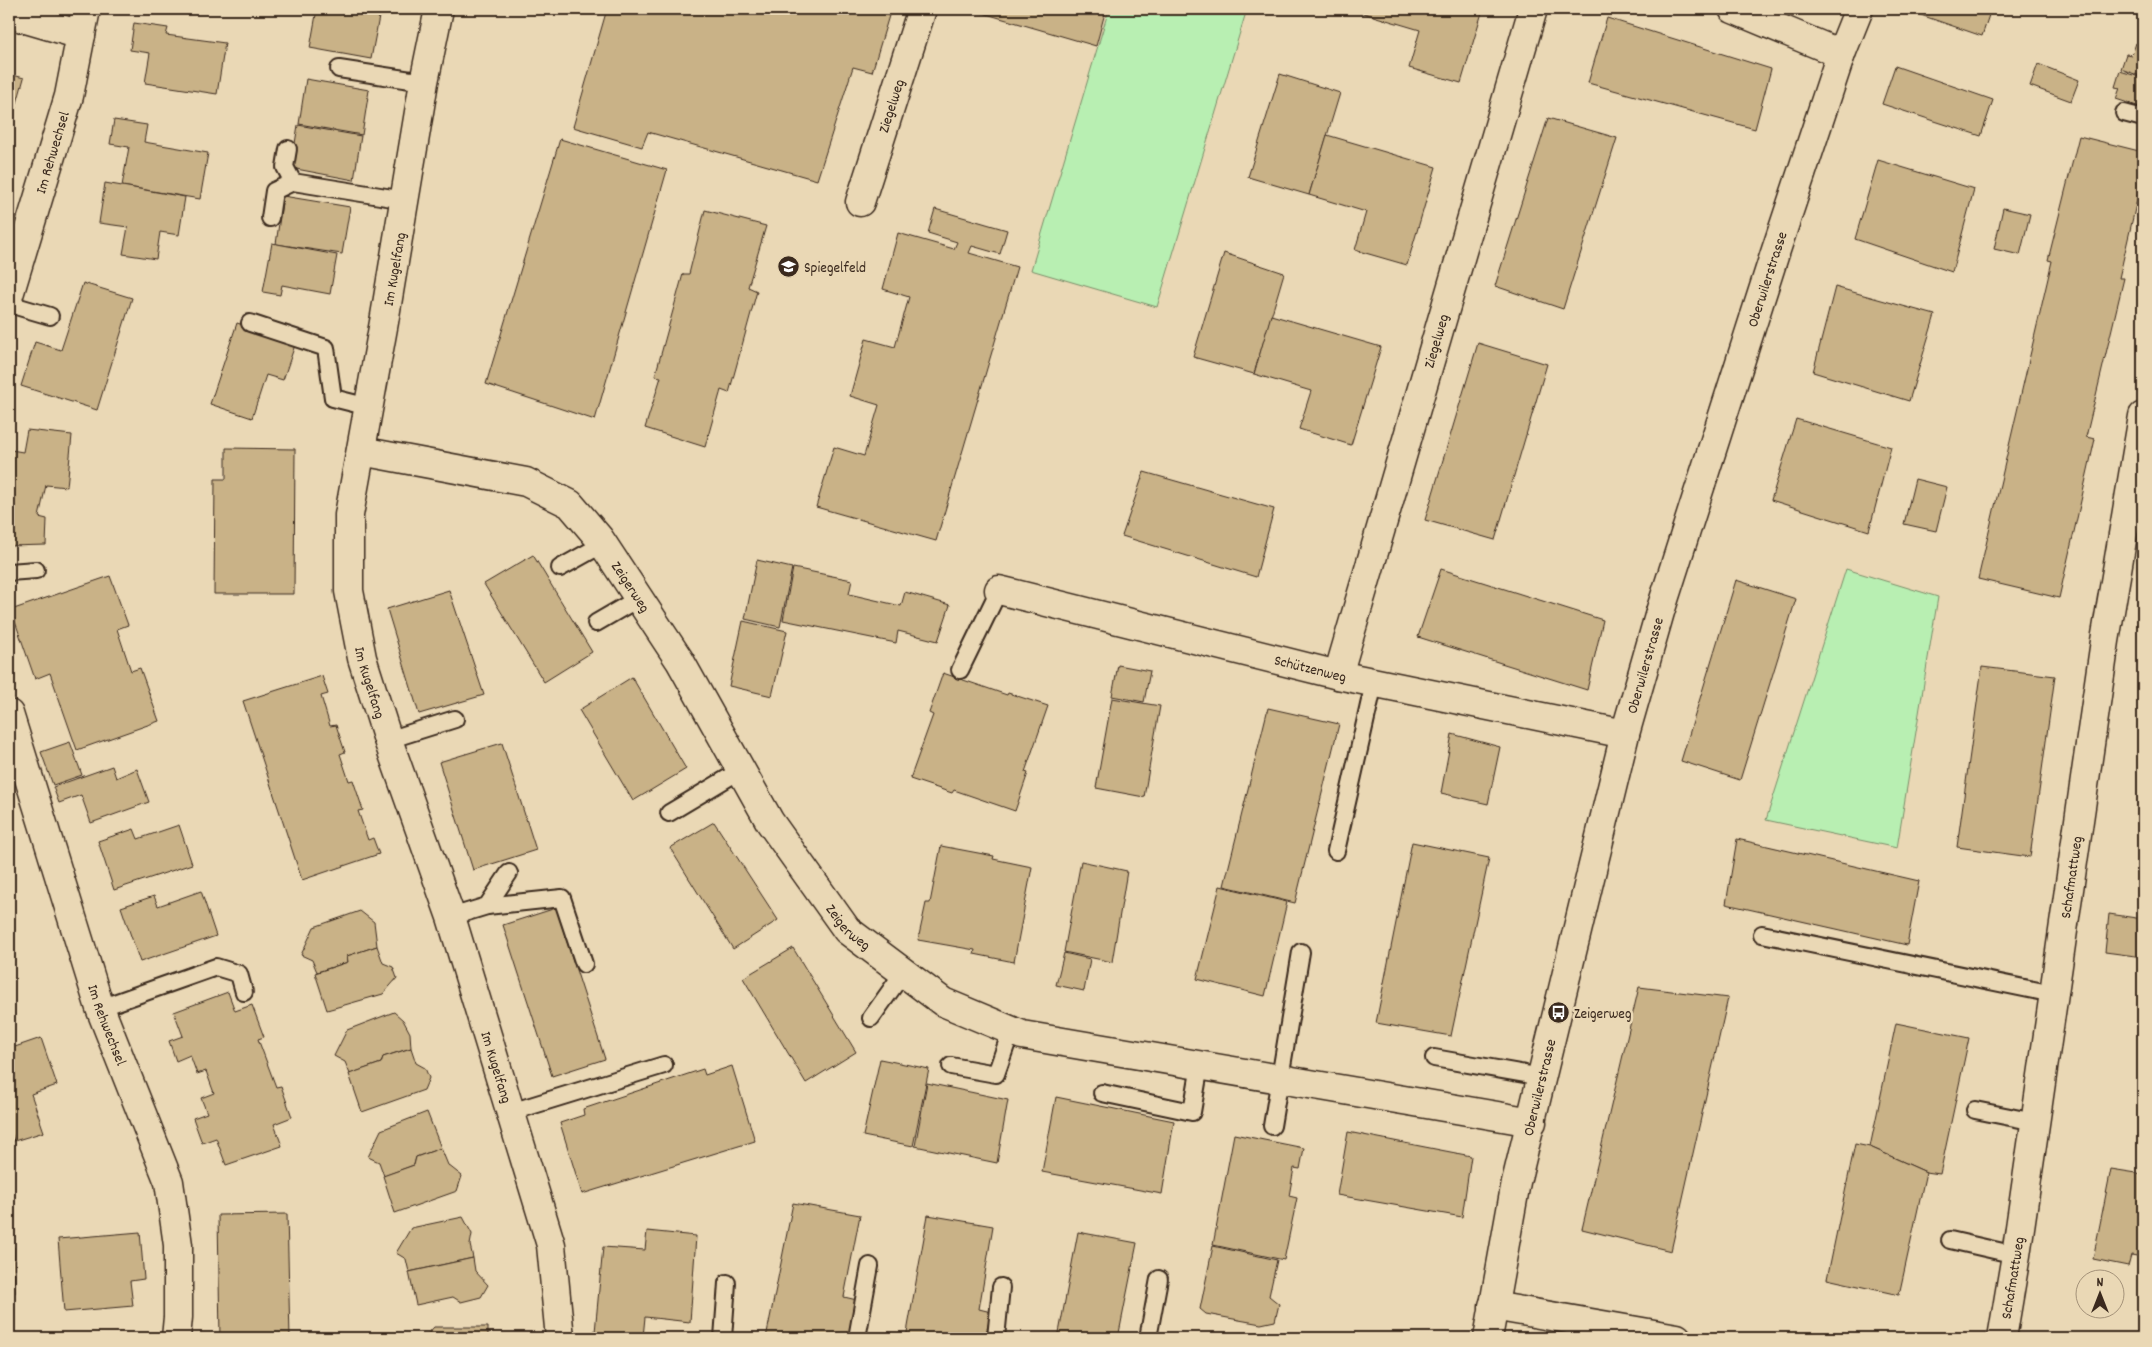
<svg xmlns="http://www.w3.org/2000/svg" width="2152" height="1347" viewBox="0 0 2152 1347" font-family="Dekko,sans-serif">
  <rect width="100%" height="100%" fill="#ead8b5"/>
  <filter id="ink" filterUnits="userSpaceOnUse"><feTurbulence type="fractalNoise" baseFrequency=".02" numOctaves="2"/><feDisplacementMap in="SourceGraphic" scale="10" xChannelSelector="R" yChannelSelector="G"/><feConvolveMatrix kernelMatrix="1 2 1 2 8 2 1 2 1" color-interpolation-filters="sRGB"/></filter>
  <g filter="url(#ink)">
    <g fill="#b8efb2" stroke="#7a8c68">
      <polygon points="1109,9 1247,9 1157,307 1031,270"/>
      <polygon points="1846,569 1938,597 1897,848 1766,820"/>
    </g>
    <g fill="#c9b287" stroke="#3b2a1e">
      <polygon points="317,9 333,9 379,17 371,59 310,48"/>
      <polygon points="343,9 374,9 373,14"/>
      <polygon points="607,9 891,9 872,72 853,67 817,180 648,132 642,147 573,127"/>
      <polygon points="969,9 1106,9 1096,46"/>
      <polygon points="1348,9 1364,9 1363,13"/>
      <polygon points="1364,9 1483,9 1461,83 1409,68 1420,30 1363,13"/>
      <polygon points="1913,9 1991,9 1982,36 1912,12"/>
      <polygon points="1607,18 1771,69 1755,129 1588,83"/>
      <polygon points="134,23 168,28 166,35 225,43 217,94 145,83 150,53 130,50"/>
      <polygon points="2136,43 2143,45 2143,77 2121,69 2126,54 2132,55"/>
      <polygon points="2038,64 2079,80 2071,101 2030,86"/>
      <polygon points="1895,66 1993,100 1981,136 1882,104"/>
      <polygon points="2120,71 2143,78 2143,108 2116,99 2120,88 2115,87"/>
      <polygon points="9,74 24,78 9,132"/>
      <polygon points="1280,74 1340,93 1309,195 1248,177"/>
      <polygon points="306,79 369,90 362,135 299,124"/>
      <polygon points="1548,118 1617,138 1563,309 1495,286"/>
      <polygon points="114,120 147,125 144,142 208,153 200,199 122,186 129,147 110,144"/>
      <polygon points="298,125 361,136 354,180 291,168"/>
      <polygon points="1327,135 1436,167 1407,265 1355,250 1366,212 1309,195"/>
      <polygon points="2079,136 2143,152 2143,174 2119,278 2124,278 2086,437 2095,439 2059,598 1978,579 2052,261 2048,260"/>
      <polygon points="560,139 667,170 595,420 486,384"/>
      <polygon points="1878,160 1974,189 1952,272 1855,239"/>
      <polygon points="105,183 185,197 179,235 160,232 156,259 123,254 128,227 99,223"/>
      <polygon points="283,196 350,207 342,254 276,244"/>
      <polygon points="2003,208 2030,214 2020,255 1994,249"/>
      <polygon points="935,209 1007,230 1000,254 972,246 969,253 1017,267 936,541 816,507 834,447 864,456 879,405 850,396 866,339 895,347 909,297 883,289 898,233 954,249 957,242 928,233"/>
      <polygon points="705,210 766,226 748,287 757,291 729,393 721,390 705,447 645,428 661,377 655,376 683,274 689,274"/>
      <polygon points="272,243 337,255 330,294 282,285 280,295 263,292"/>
      <polygon points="1224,253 1284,273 1254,374 1193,357"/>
      <polygon points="83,283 132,298 97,410 21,386 35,342 61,350"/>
      <polygon points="1835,287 1935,315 1909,401 1813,372"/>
      <polygon points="1271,315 1381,347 1351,445 1299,429 1311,391 1254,374"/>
      <polygon points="237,323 296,342 283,380 266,375 252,418 210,404"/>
      <polygon points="1478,343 1547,364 1495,540 1425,520"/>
      <polygon points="1796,419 1891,447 1869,531 1771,500"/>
      <polygon points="27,430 72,435 67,487 46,485 39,517 47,519 46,545 9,546 9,497 12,478 9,477 11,450 23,452"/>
      <polygon points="226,448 295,449 294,594 214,594 215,479 226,479"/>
      <polygon points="1144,472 1274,509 1256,577 1122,536"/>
      <polygon points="1915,479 1947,487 1936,531 1904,524"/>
      <polygon points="533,555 592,652 544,682 484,584"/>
      <polygon points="757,560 792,568 780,627 745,619"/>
      <polygon points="793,568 852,580 849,594 901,606 905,592 950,605 938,641 898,631 896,643 783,620"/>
      <polygon points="1441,569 1603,620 1587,690 1418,637"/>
      <polygon points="110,576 128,625 117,629 131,671 140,668 159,721 77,750 50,673 35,679 11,610"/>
      <polygon points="1736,580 1796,599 1740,780 1681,761"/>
      <polygon points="449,590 484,695 419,714 387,609"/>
      <polygon points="743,621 787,631 772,696 729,686"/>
      <polygon points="1118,665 1150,671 1144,702 1112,696"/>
      <polygon points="1982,667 2055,676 2030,857 1957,847"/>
      <polygon points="943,673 1007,695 1008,693 1048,706 1025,772 1028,773 1015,811 954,790 952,793 910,779 933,715 929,713"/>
      <polygon points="322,676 328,694 321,696 330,726 336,725 345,752 340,754 349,781 353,780 363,810 358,811 368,840 373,838 379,854 302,880 243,701"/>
      <polygon points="632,677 686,769 633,801 579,710"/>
      <polygon points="1112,698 1160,706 1144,797 1096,788"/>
      <polygon points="1268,708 1339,724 1295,903 1224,886"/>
      <polygon points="1452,734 1500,747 1488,804 1441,793"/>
      <polygon points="70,742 82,775 53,785 41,752"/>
      <polygon points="502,743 536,850 473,870 439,762"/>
      <polygon points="112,766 116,778 137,769 149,802 91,823 81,795 59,803 53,787"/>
      <polygon points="714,822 778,920 733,949 670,848"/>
      <polygon points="179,825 192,864 114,890 98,841 134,829 138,839"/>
      <polygon points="1737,839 1919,881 1907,945 1726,904"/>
      <polygon points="1412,842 1489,858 1451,1036 1376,1023"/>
      <polygon points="941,846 994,856 993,859 1032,867 1014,962 974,954 975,950 918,940 926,903 930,903"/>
      <polygon points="1081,861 1127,871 1112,962 1064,952"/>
      <polygon points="1220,886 1287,902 1265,996 1197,979"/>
      <polygon points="201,891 216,936 140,962 121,907 154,896 158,906"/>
      <polygon points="556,908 605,1059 552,1076 503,925"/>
      <polygon points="360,911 374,922 377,946 347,956 348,962 317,972 312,960 301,955 314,927"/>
      <polygon points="2109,914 2143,919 2143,957 2105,952"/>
      <polygon points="377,946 383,963 393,967 397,978 383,994 327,1010 315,973 348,962 347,956"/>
      <polygon points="793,948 856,1052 806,1083 743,978"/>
      <polygon points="1064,953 1090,959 1084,991 1056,985"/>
      <polygon points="1639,987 1728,998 1671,1251 1582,1229"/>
      <polygon points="228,992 235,1011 252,1005 264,1037 258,1039 276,1087 281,1086 292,1117 274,1124 282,1146 226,1165 216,1138 202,1143 193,1118 207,1113 201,1098 214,1093 206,1071 197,1074 190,1055 176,1061 169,1041 183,1036 174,1012"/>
      <polygon points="394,1012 403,1020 410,1033 411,1048 383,1057 381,1063 350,1074 345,1062 334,1056 347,1030"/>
      <polygon points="1896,1023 1969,1038 1940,1174 1926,1172 1870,1147"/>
      <polygon points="41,1038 57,1085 31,1094 44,1132 14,1141 9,1126 9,1049"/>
      <polygon points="411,1048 416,1063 425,1068 429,1078 424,1090 362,1112 349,1074 381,1063 383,1057"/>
      <polygon points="880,1059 929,1069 913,1146 863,1136"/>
      <polygon points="732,1066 755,1141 582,1194 560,1123 584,1115 583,1109 703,1069 705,1075"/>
      <polygon points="927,1083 1008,1100 997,1163 915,1146"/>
      <polygon points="1056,1097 1174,1121 1162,1194 1042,1172"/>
      <polygon points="427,1112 441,1148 416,1157 414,1165 384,1176 379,1162 368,1157 381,1130"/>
      <polygon points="1348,1132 1471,1156 1462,1217 1337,1195"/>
      <polygon points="1234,1134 1304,1148 1300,1169 1294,1168 1289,1196 1297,1198 1284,1260 1213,1245"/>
      <polygon points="1855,1144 1870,1147 1926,1172 1899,1295 1827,1279"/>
      <polygon points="441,1148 448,1165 462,1176 457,1191 395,1213 383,1176 414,1165 416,1157"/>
      <polygon points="2111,1169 2143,1174 2143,1257 2131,1255 2128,1266 2093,1259"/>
      <polygon points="793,1203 860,1215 844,1297 857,1300 849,1338 766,1338"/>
      <polygon points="287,1214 290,1338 220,1338 218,1215"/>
      <polygon points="928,1215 993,1226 979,1309 991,1312 985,1338 906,1338"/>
      <polygon points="463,1217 472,1234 470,1245 473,1258 409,1272 406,1259 396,1253 411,1228"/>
      <polygon points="647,1231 696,1236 690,1322 645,1317 643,1337 595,1332 603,1247 645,1250"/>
      <polygon points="140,1232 144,1279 130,1281 133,1306 64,1312 58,1239"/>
      <polygon points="1078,1232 1137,1243 1118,1338 1058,1338"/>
      <polygon points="1213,1246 1277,1260 1269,1296 1279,1304 1275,1321 1261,1324 1206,1314 1200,1309"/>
      <polygon points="9,1247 14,1247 15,1293 9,1293"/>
      <polygon points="473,1258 475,1271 488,1285 481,1297 461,1302 453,1297 416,1305 409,1272"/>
      <polygon points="434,1327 488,1327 488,1338 424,1338"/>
    </g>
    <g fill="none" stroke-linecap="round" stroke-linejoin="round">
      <defs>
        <g id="lane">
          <polyline points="339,69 424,82"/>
          <polyline points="2124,113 2143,118"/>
          <polyline points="288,149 285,167 293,182"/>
          <polyline points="270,218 274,191 293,182 405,200"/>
          <polyline points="9,304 50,316"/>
          <polyline points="250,323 326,348 333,398 369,407"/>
          <polyline points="560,568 603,544"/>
          <polyline points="9,572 36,570"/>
          <polyline points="596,623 639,598"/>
          <polyline points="960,670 999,590"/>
          <polyline points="388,740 455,719"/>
          <polyline points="669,813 741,770"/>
          <polyline points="1336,851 1374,683"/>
          <polyline points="487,906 562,898 584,964"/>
          <polyline points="451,917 487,906 509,873"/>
          <polyline points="1762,934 2053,994"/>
          <polyline points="100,1008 216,967 239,974 244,992"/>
          <polyline points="871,1018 903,973"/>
          <polyline points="1434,1058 1542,1077"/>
          <polyline points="951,1066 996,1074 1011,1031"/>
          <polyline points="1102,1093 1192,1112 1200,1065"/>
          <polyline points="1975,1110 2035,1122"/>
          <polyline points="511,1112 664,1065"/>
          <polyline points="1272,1126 1301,952"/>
          <polyline points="1950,1240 2016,1255"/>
          <polyline points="723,1338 727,1283"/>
          <polyline points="857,1338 870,1266"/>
          <polyline points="996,1338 1001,1287"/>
          <polyline points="1148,1338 1159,1279"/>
        </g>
        <g id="street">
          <path id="s1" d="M439,9L424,82L384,322L349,515V591L362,658L388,740L451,917L551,1245L560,1338"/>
          <polyline points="1733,9 1841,54"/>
          <polyline points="9,14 81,35"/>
          <path id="s2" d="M860,202L922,9"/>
          <path id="s3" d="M9,295L69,96L86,9"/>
          <path id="s4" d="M361,451L526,482L570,504L599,538L680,661L770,822L847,930L943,1002L1022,1035L1532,1122"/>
          <path id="s5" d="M999,590L1338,675L1625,734"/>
          <path id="s6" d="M1338,675L1533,9"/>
          <path id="s7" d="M9,714L100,1008L169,1182L178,1245V1317L176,1338"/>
          <polyline points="1493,1306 1677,1338"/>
          <path id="s8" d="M2002,1338L2016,1255L2105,641L2143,416"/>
        </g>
        <g id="secondary">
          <path id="s9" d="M1488,1338L1516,1182L1625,734L1660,612L1775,253L1841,54L1859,9"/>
        </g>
      </defs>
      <use href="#lane" stroke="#3b2a1e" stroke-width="20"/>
      <use href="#street" stroke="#3b2a1e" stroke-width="31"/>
      <use href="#secondary" stroke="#3b2a1e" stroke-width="31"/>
      <use href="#lane" stroke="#ead8b5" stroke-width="16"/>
      <use href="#street" stroke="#ead8b5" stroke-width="28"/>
      <use href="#secondary" stroke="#ead8b5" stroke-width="28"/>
    </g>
  </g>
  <defs>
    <symbol id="school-disc" viewBox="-11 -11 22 22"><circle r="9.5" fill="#3b2a1e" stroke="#ead8b5"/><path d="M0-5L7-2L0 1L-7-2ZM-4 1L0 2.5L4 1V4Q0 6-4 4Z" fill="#fff"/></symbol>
    <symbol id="bus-disc" viewBox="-11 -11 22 22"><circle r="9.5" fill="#3b2a1e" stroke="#ead8b5"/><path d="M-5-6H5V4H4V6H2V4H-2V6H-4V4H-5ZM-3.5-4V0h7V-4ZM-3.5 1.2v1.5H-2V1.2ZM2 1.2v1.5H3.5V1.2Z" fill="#fff"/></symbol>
  </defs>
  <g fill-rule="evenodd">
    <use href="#school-disc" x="776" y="254" width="25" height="25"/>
    <use href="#bus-disc" x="1546" y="1000" width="25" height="25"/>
  </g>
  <g text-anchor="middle" stroke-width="5" stroke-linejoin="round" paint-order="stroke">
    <g font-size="15" fill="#3b2a1e" stroke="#ead8b5">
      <text dy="5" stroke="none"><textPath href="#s2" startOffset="101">Ziegelweg</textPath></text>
      <text dy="5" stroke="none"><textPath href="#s3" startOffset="149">Im Rehwechsel</textPath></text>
      <text transform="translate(394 269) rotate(-80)" y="5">Im Kugelfang</text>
      <text dy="5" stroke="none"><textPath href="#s9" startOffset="1096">Oberwilerstrasse</textPath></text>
      <text dy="5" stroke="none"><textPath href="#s6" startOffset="348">Ziegelweg</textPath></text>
      <text dy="5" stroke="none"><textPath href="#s4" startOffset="320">Zeigerweg</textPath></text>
      <text dy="5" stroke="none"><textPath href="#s9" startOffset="691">Oberwilerstrasse</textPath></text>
      <text dy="5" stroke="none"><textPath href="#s5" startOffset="321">Schützenweg</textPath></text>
      <text dy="5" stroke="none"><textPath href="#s1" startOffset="684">Im Kugelfang</textPath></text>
      <text dy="5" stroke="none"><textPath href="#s8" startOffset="466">Schafmattweg</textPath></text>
      <text dy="5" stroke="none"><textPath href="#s4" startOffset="725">Zeigerweg</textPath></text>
      <text dy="5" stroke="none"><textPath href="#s7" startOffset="326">Im Rehwechsel</textPath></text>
      <text dy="5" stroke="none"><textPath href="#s1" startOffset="1089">Im Kugelfang</textPath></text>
      <text dy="5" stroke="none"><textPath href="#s9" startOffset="256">Oberwilerstrasse</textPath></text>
      <text dy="5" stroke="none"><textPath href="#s8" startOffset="61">Schafmattweg</textPath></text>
    </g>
    <g font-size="15" fill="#3b2a1e" stroke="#ead8b5" text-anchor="start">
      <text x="804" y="272">Spiegelfeld</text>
      <text x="1574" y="1018">Zeigerweg</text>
    </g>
  </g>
  <rect width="2152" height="1347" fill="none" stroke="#ead8b5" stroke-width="30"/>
  <rect x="15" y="15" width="2122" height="1317" fill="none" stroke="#3b2a1e" stroke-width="2" filter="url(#ink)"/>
  <g transform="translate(2100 1294)"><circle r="24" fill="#ead8b5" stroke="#a49279"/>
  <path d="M0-4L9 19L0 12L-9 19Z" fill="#3b2a1e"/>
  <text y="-8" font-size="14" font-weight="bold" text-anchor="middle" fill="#3b2a1e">N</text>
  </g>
</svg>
